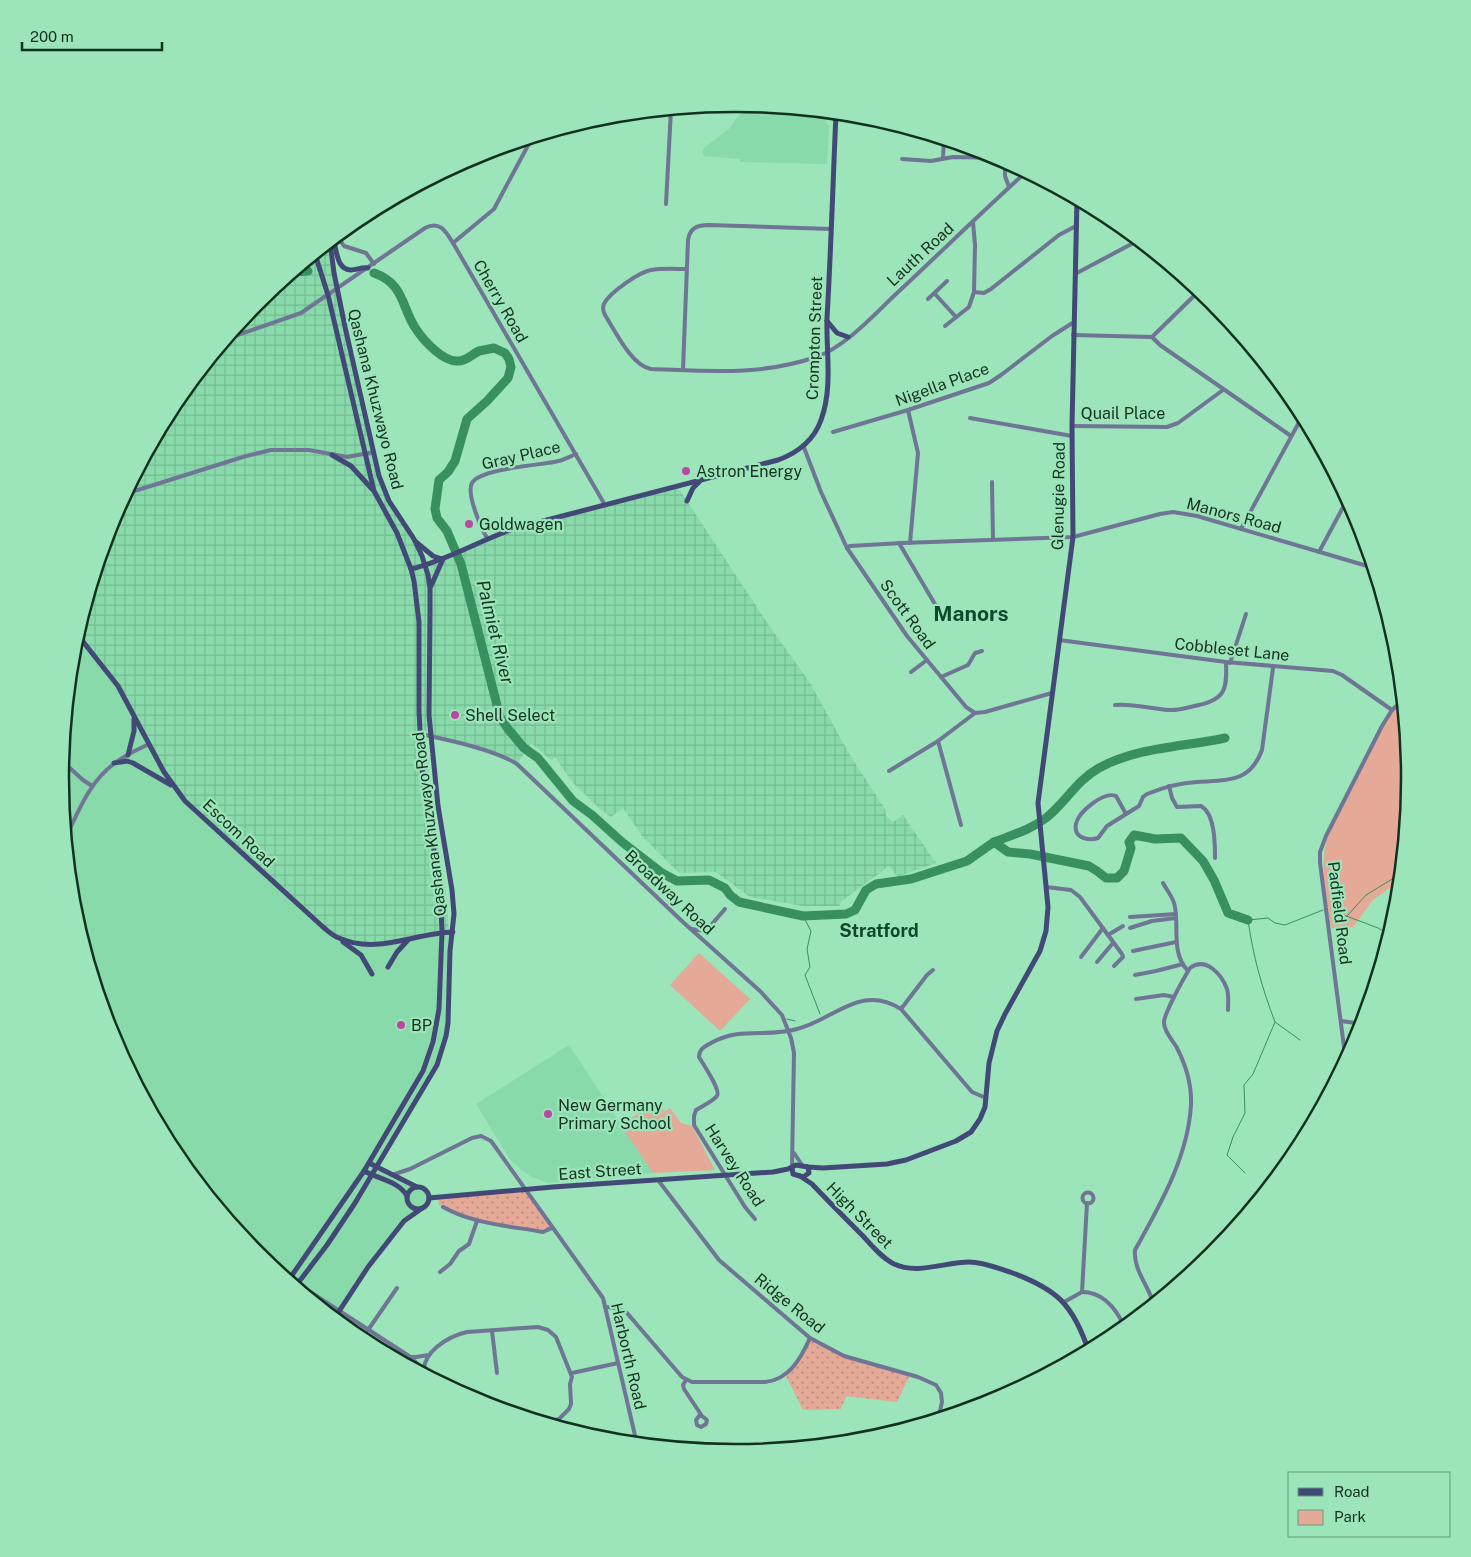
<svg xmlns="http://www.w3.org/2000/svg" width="1471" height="1557" viewBox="0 0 1471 1557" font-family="'Public Sans',sans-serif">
  <defs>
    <pattern id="industrial-grid" width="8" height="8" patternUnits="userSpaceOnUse" patternTransform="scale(1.25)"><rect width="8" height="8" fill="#89daaa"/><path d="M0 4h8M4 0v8" fill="none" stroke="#75bc92"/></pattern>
    <pattern id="grass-dots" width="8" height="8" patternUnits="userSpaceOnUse" patternTransform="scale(1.25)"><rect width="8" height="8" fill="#e5a998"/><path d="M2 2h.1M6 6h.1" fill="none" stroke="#b88a7c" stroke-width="1.8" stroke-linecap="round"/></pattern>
  </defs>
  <rect width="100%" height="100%" fill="#9ce4b9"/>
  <g fill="#89daaa">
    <polygon points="752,105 829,112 828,116 826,118 826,122 829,125 827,164 740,162 740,159 704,156 702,152 704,148 730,128 739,115"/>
    <polygon points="77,634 449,932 447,1022 436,1065 377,1167 438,1197 430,1199 404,1222 368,1268 334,1319 258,1256 174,1154 111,1037 73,910 60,778 73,646"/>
    <polygon points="569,1045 653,1173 548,1183 530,1176 511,1161 476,1104"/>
  </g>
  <polygon fill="url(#industrial-grid)" points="330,242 379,476 425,565 487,538 677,486 770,627 810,683 851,757 885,809 886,816 893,822 903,815 936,863 899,876 896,875 889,866 839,903 840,906 803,906 750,897 716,872 679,873 642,836 623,808 611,817 599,808 573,783 555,757 551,760 531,743 517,764 508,759 425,734 432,807 446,893 449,932 370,945 337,937 191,806 174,787 118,685 77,634 112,520 174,403 258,301"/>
  <g fill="url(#grass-dots)">
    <polygon points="525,1189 553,1228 547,1232 477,1221 443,1208 439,1205 438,1197"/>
    <polygon points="810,1338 831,1351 910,1375 897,1402 846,1396 841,1409 803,1410 785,1374 792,1369"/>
  </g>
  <g fill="#e5a998">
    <path d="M1403,701L1411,778L1401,880L1373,900L1353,927L1332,928L1330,922C1326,893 1319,864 1328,836L1387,719L1393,709Z"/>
    <polygon points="699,953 750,999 720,1031 670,985"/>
    <polygon points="659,1102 664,1112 670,1108 681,1123 692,1126 715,1170 653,1173 620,1124"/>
  </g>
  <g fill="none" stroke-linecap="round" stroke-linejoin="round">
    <g stroke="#389061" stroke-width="1">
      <polyline points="1333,911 1378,928 1390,935"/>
      <polyline points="803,916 811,931 807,949 810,967 805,975 820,1014"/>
      <polyline points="1347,916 1366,895 1402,873"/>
      <polyline points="787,1019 795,1021"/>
      <polyline points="1275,1022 1300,1040"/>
      <path d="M1245,1173L1227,1155L1233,1137L1245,1113L1244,1085L1253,1074L1275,1022C1262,988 1253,956 1248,920L1268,918L1275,923L1285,925L1323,910"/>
    </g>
    <g stroke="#389061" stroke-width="9">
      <polyline points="292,272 308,271"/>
      <path d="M374,273C405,284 401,307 416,329C424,341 443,362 458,361C467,361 472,354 479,351C484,350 489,349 494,348L505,353L509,359L511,367L508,378L487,401L467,419L455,461L448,472L439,480L435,509L437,518L447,531L461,564L500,717L508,729L524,748L538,758L573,801L592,815L622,842L662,873L677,881L709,880L725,888L730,895L739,902L803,916L846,914L855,910L866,890L876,884L911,879L967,861L994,842L1008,852L1030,854L1089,866L1097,871L1106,878H1117L1124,871L1131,848L1129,842L1134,835L1155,839L1181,838L1203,861L1214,880L1228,913L1248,920"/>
      <path d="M994,842C1012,835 1030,830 1046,818C1065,803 1077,780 1099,768C1137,747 1183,747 1225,738"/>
    </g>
    <g stroke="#6f7595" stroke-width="4">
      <polyline points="943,158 944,139"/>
      <polyline points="902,159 931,161 953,157 1001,158"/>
      <polyline points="1005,160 1005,176 1009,187"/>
      <polyline points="666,204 671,109"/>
      <polyline points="973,222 975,245 974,292 984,293 991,289 1059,235 1076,226"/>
      <polyline points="340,233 340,240 344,246 366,253 374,264"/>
      <polyline points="453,243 494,209 532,138"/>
      <path d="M686,269C675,269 662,268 651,270C639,272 609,293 604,304C602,308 603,311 605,315C615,331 632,366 651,369C709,371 760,376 816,357C844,348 875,314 896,294C940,253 982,212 1026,172"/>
      <polyline points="1075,274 1139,240"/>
      <polyline points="935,294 956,317"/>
      <polyline points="928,299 947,281"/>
      <polyline points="945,326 969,307 974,292"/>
      <polyline points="1073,335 1152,337 1160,345 1291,436"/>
      <polyline points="1152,337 1200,290"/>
      <path d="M226,339L301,313L425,228C440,220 446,232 453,243L605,505"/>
      <path d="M683,370L688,240C690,228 697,225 709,225L831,229"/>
      <polyline points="908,410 918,453 910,543"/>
      <polyline points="970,418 1072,436"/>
      <polyline points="1072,426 1167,427 1178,423 1223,390"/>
      <polyline points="833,432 908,410 989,383 1001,375 1052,336 1074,322"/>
      <polyline points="803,445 821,492 847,548 907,636 966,707 975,713 985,712 1052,693"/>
      <polyline points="992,482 993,539"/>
      <polyline points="125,494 246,456 271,450 309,450 347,457 374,452"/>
      <polyline points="1241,529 1303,415"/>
      <path d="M487,538C481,528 466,493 472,483C480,469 538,465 554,462C562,461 569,457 576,454"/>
      <polyline points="899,543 939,611"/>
      <polyline points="847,548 850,546 902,543 1073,537 1160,514 1173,512 1197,516 1374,568"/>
      <polyline points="1319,552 1348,498"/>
      <polyline points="1059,640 1226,662 1333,671 1342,675 1392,710"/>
      <polyline points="1230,663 1246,614"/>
      <polyline points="911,672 927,660"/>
      <polyline points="941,677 968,665 975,653 982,651"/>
      <path d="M1115,705C1133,703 1150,709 1169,710C1179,711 1189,707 1199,705C1226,699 1227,688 1226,662"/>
      <path d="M420,734C448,740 493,749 517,764L684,923L760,991L782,1015L791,1038L794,1053L792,1166"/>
      <polyline points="938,741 961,825"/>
      <polyline points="62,761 83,780 92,786"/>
      <polyline points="889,771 938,741 975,713"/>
      <path d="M1169,786L1172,798L1177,807L1201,806C1215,814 1215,843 1215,858"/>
      <path d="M1126,814L1116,796C1104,791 1078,812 1076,824C1073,838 1088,841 1098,838L1107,826L1139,806L1143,797L1147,794C1164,787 1180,783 1197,782C1227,780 1250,783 1262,750L1273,668"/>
      <path d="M66,837C79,810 90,781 115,763C125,755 137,750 149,744"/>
      <path d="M1163,883C1167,891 1174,898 1175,907C1179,929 1171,953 1188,971"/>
      <polyline points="1046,887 1071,890 1080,897 1122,954 1123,957 1114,966"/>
      <polyline points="1130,917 1176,914"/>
      <polyline points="1130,928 1152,921 1176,918"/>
      <polyline points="691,929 706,931 725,909"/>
      <polyline points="1108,935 1123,926"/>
      <polyline points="1133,951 1176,942"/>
      <polyline points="1081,957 1103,928"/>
      <polyline points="1097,962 1113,943"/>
      <polyline points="1135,975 1156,971 1183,964"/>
      <polyline points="1136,999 1164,995 1174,997"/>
      <polyline points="901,1009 927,975 933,970"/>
      <polyline points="1341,1021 1363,1024"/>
      <polyline points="1346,1062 1320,863 1320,852 1326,836 1382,726 1392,710 1403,700"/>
      <polyline points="794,1153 802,1165"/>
      <polyline points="392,1175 410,1169 472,1138 481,1136 491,1141 603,1298 637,1444"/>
      <polyline points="658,1180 719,1260 810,1338 844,1356 918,1377 936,1385 941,1393 942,1402 940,1411 933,1421"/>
      <circle cx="1088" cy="1198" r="5.5"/>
      <path d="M443,1207C473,1224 510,1226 543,1232L552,1228"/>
      <path d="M755,1219L745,1207L694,1125V1116L696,1110C702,1106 712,1102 717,1096C721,1090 703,1064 699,1057C699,1049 704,1047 711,1043C742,1026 766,1038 797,1029C834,1020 860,983 901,1009L972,1092L986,1098"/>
      <polyline points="440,1272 450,1264 459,1251 469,1244 477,1221"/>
      <polyline points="298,1284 409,1356 424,1370"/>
      <path d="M1082,1292C1104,1292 1117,1310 1125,1328"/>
      <polyline points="1064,1302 1082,1292 1087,1203"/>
      <path d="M1154,1305C1149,1286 1133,1270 1135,1250C1160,1205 1188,1157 1191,1105C1192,1083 1186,1065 1176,1046C1172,1040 1164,1031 1164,1023C1163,1015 1185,976 1190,968C1206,956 1222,975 1227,989C1229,996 1228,1003 1228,1010"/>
      <path d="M605,1307L617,1308L627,1313L682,1377L692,1382H765C789,1380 801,1358 810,1338"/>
      <polyline points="368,1330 397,1288"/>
      <polyline points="492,1331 497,1373"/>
      <polyline points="411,1357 416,1357 429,1355"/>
      <polyline points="572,1373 618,1363"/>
      <path d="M425,1375C419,1353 449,1336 467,1332L538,1327L548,1330L556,1337L572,1377L570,1384L571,1404L569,1409L559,1419L543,1423"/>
      <polyline points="686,1380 683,1385 684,1389 702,1416 707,1420 706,1424 701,1427 697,1425 696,1420 699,1416 702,1416"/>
    </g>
    <g stroke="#434976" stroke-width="5">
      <path d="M333,239C337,249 336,270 351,270C357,270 361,267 368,268"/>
      <polyline points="827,321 837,333 848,337"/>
      <polyline points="332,455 351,466 372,489"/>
      <polyline points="687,501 693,488 700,481"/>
      <polyline points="416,542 433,556 442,559"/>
      <path d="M411,569C448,560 480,540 516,528L778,460C797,453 814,440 821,420C833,388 826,352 827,318C831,250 833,181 836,113"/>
      <polyline points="431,586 443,559"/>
      <path d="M77,634L118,686L164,772L185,801L323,927C328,931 333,936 339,938C376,955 415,933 453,932"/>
      <polyline points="128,755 134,731 134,719"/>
      <polyline points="114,763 127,761 133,763 171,785"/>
      <polyline points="343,942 361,955 372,974"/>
      <polyline points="388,967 397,952 408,940"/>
      <polyline points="369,1163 417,1187"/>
      <polyline points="792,1168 793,1174 803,1177 809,1173 808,1167"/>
      <path d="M364,1171C377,1178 400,1182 407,1196"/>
      <path d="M800,1176L812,1184C829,1202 846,1219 863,1236C872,1246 882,1258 894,1264C918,1275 945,1262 969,1262C983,1262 997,1268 1010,1272C1057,1289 1073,1304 1089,1352"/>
      <circle cx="418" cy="1198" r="11"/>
      <polyline points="429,1198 553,1187 773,1172 788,1169 796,1165 808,1167 823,1168 887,1164 906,1160 956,1141 971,1132 980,1119 985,1107 989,1063 997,1031 1005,1014 1040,951 1046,931 1048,907 1038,803 1073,537 1072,426 1077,199"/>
      <polyline points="288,1281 364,1171 423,1071 433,1042 439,1009 442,932 440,887 423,782 419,712 419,622 414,581 411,569 397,533 374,491 328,295 315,254"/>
      <polyline points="295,1287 327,1245 355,1203 437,1065 446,1036 448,1023 450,951 454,914 452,890 438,806 429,715 430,612 430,589 428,575 422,556 414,539 389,501 379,476 345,327 334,273 330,242"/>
      <polyline points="334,1319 368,1267 404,1221 421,1209"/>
    </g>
  </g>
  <g fill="#ba47a1" stroke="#9ce4b9" stroke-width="2">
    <circle cx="686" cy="471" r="5"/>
    <circle cx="469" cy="524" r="5"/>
    <circle cx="455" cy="715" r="5"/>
    <circle cx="401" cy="1025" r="5"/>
    <circle cx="548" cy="1114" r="5"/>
  </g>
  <g text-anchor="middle" stroke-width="4.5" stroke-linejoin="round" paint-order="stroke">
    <g font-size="16" fill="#133120" stroke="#9ce4b9">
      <text transform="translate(920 254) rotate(-43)" y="6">Lauth Road</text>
      <text transform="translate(501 301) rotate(60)" y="6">Cherry Road</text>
      <text transform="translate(814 338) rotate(-88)" y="6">Crompton Street</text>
      <text transform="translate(942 384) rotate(-20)" y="6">Nigella Place</text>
      <text transform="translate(376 399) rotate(76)" y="6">Qashana Khuzwayo Road</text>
      <text x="1123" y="419">Quail Place</text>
      <text transform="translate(521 455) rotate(-13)" y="6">Gray Place</text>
      <text transform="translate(1058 496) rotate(-89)" y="6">Glenugie Road</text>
      <text transform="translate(1234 515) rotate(15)" y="6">Manors Road</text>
      <text transform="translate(908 614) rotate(54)" y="6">Scott Road</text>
      <text transform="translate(1232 649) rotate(6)" y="6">Cobbleset Lane</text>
      <text transform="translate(429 824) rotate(-97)" y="6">Qashana Khuzwayo Road</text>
      <text transform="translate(239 833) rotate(43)" y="6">Escom Road</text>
      <text transform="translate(670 892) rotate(43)" y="6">Broadway Road</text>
      <text transform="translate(1340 913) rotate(83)" y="6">Padfield Road</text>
      <text transform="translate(735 1165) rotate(57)" y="6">Harvey Road</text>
      <text transform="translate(600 1171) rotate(-4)" y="6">East Street</text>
      <text transform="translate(860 1215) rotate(45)" y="6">High Street</text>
      <text transform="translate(790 1303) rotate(39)" y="6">Ridge Road</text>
      <text transform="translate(629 1356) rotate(77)" y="6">Harborth Road</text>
    </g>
    <g font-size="16" fill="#133120" stroke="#9ce4b9" text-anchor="start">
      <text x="696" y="477">Astron Energy</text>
      <text x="479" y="530">Goldwagen</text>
      <text x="465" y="721">Shell Select</text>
      <text x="411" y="1031">BP</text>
      <text x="558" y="1111">New Germany<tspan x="558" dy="18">Primary School</tspan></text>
    </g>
    <g font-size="18" font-style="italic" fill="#113723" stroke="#9ce4b9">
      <text transform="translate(495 632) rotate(76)" y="6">Palmiet River</text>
    </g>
    <g font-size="18" font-weight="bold" fill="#0e482c" stroke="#9ce4b9">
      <text x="879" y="937">Stratford</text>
    </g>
    <g font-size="21" font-weight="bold" fill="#0e482c" stroke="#9ce4b9">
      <text x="971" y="621">Manors</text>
    </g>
  </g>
  <path d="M0 0H1471V1557H0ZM69 778a666 666 0 1 1 1332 0a666 666 0 1 1-1332 0Z" fill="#9ce4b9" fill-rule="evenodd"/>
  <path fill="none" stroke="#133120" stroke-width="2.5" d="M69 778a666 666 0 1 1 1332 0a666 666 0 1 1-1332 0Z"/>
  <rect x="1288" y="1472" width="162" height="65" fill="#9ce4b9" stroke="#659c7c"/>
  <rect x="1298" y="1488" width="25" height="8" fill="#434976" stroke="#659c7c"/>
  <text x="1334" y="1497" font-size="15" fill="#133120">Road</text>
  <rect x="1298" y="1510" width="25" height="15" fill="#e5a998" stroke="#659c7c"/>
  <text x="1334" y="1522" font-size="15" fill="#133120">Park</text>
  <path d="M22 42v8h140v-8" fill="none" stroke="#133120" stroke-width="2.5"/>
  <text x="30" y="42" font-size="15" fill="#133120" stroke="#9ce4b9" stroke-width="4" paint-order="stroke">200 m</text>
</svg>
